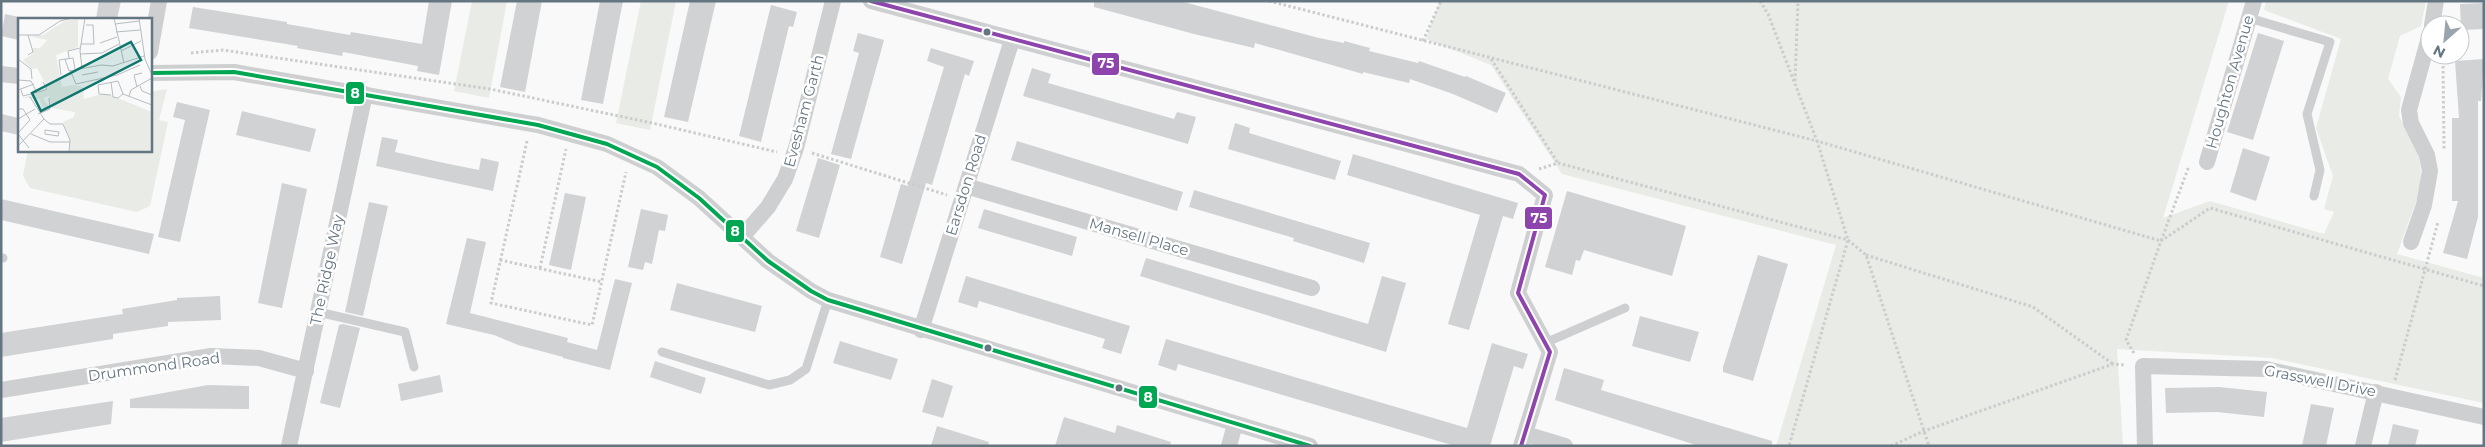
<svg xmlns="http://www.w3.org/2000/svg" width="2485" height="447" viewBox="0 0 2485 447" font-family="Montserrat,sans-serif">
  <rect width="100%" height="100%" fill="#f9f9f9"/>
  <g fill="#e8ebe6">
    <polygon points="472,1 507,1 489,98 454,91"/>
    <polygon points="641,1 676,1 650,130 616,123"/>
    <polygon points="1440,1 2229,1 2163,218 2210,201 2324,234 2334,212 2324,209 2333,176 2316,128 2341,39 2264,10 2266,1 2426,1 2421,26 2400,36 2388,79 2401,97 2399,116 2420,154 2421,188 2397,254 2484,278 2484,403 2272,358 2117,349 2123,446 1776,446 1836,245 1562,174 1491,65 1426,39"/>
    <polygon points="167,89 159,120 168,122 150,206 137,212 30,188 23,176 28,150 150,150 150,92"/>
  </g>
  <g fill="#d0d2d3">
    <polygon points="99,1 121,1 117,19 96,19"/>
    <polygon points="429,1 452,1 439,75 417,71 418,66 343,52 342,56 297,48 298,46 189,28 193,7 287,22 287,24 350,35 351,32 422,44"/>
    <polygon points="517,1 542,1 525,92 500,87"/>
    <polygon points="600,1 623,1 603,104 581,100"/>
    <polygon points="690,1 716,1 688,122 664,117"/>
    <polygon points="1094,1 1180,1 1319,38 1344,43 1344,41 1370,48 1369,51 1418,63 1419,61 1465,77 1466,76 1506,93 1497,113 1453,94 1410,79 1409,83 1363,72 1363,74 1255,43 1254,48 1194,34 1094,7"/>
    <polygon points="2484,3 2484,29 2461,30 2460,4"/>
    <polygon points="771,5 797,12 793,27 789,26 761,142 739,136"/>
    <polygon points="5,14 19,17 19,40 1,36"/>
    <polygon points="858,33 884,40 851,159 831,154 859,53 853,51"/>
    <polygon points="2258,33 2284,41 2253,140 2227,132"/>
    <polygon points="931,48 974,61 969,76 965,74 932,185 926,183 902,264 880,257 901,184 908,186 944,67 927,61"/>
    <polygon points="2484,59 2481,101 2478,101 2478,217 2467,259 2443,253 2458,201 2452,201 2452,118 2459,118 2455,61"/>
    <polygon points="1032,68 1051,74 1048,83 1174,119 1177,112 1196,117 1188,144 1023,96"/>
    <polygon points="177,102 210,110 180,242 158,237 185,120 173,117"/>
    <polygon points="242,111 316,129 310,152 236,135"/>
    <polygon points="1,114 19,118 19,135 1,131"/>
    <polygon points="1235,123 1250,128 1249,133 1341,161 1335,180 1228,149"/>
    <polygon points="382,137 398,140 395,152 444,163 479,170 481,158 499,162 493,191 376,166"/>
    <polygon points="1017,141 1183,192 1177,211 1011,160"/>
    <polygon points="2243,148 2270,157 2256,201 2230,192"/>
    <polygon points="1353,154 1518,203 1513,219 1503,216 1469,330 1448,324 1480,215 1347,175"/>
    <polygon points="818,158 840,165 819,238 796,231"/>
    <polygon points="282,183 307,189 282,308 258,303"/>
    <polygon points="1194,190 1370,243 1364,263 1293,241 1294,238 1189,207"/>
    <polygon points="1567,191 1686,226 1672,276 1584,250 1580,261 1576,260 1572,275 1545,267"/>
    <polygon points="565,193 586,197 571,270 549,265"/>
    <polygon points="1,199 154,234 149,254 1,220"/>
    <polygon points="369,202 388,206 363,316 345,312"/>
    <polygon points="641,209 668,215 665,231 659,230 652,264 645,262 643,270 628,267"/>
    <polygon points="984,209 1077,237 1072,256 978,228"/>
    <polygon points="467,238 486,242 470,313 568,338 567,342 597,350 615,279 632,283 610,370 563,358 563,357 518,345 494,335 446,324"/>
    <polygon points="1758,255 1788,264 1753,381 1723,372 1723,367"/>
    <polygon points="1146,258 1368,324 1382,276 1406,283 1386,352 1140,276"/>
    <polygon points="966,276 1130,326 1121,354 1102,348 1105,339 979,301 977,308 958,302"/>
    <polygon points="677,283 762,306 755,332 670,310"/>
    <polygon points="220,296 221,320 168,322 168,326 113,334 113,339 1,357 1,333 123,314 122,309 177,300 177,298"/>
    <polygon points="1640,316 1699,332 1690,362 1632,346"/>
    <polygon points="343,324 360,328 340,408 320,403 339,325"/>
    <polygon points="1166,339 1467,428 1492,343 1528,354 1523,369 1514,366 1490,446 1455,446 1178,364 1176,371 1158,365"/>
    <polygon points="840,341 898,359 891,380 833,363"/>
    <polygon points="655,361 706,378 701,394 650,377"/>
    <polygon points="1564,368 1604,380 1601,390 1772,441 1772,446 1699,446 1555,400"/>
    <polygon points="440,375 443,392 401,401 398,384"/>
    <polygon points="932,379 953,386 943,418 922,412"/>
    <polygon points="208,385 249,386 249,409 130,408 130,399"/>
    <polygon points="2219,387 2267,392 2264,417 2217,412 2166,413 2165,388"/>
    <polygon points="113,401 111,424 1,442 1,418"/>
    <polygon points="2311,404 2334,408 2326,446 2302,446"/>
    <polygon points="1064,417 1115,433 1117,425 1171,442 1170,446 1055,446"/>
    <polygon points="2393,424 2419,430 2415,446 2388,446"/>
    <polygon points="937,426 989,442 988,446 931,446"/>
  </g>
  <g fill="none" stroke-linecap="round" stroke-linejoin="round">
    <g stroke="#cbcccd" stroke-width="3" stroke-dasharray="2.5 2.5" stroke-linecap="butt">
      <polyline points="1269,1 1817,141 1848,240 1789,446"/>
      <polyline points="1760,1 1768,14 1817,141 2161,241 2189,166"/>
      <polyline points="1423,41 1441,1"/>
      <polyline points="191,53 223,50 490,89 652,123 777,152"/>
      <polyline points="1491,59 1558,163"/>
      <polyline points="2443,61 2444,149"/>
      <polyline points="1795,81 1798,1"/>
      <polyline points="527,141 491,303 592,325 626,172"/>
      <polyline points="812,153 947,195"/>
      <polyline points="1539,169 1558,163 1848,240 1866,255 1929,446"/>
      <polyline points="1866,255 2033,307 2113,364"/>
      <polyline points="500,260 602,282"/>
      <polyline points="540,268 566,149"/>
      <polyline points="2134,353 2126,340 2161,241 2210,208 2484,286"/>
      <polyline points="2395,380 2438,222"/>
      <polyline points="1891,446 1924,431 2113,364 2126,365"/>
    </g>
    <g stroke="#cecfd0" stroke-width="9">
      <polyline points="2249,18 2330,42 2307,114 2320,170 2314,196"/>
      <polyline points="1,258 3,258"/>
      <polyline points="318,312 405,332 414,367"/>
      <polyline points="1545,343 1625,308"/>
      <polyline points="662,352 769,385 790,380 806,369 828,300"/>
    </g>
    <g stroke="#cecfd0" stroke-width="16">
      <polyline points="871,1 1519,174 1545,195 1518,293 1550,352 1521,446"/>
      <polyline points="2432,25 2436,1"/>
      <polyline points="150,52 159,1"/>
      <polyline points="150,73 234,72 538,125 607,144 657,167 699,198 768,261 811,291 828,300 1310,446"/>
      <polyline points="1,74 19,76"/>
      <polyline points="2207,162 2254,1"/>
      <polyline points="966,186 1312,288"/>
      <polyline points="742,237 768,207 785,179 796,148 833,1"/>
      <polyline points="2411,242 2424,205 2430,171 2427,155 2411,123 2409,110 2430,34"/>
      <polyline points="921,330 1012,40"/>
      <polyline points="1,390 211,356 259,358 306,371"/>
      <polyline points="1525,434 1565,446"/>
      <polyline points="289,446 365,94"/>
      <polyline points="1229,446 1235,424"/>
      <polyline points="2145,446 2143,366 2266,369 2484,417"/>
      <polyline points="2363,446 2376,392"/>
    </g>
    <defs>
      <polyline id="bus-1" points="150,73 234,72 538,125 607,144 657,167 699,198 768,261 811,291 828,300 1310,446"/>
      <polyline id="bus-2" points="871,1 1519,174 1545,195 1518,293 1550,352 1521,446"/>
    </defs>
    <use href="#bus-1" stroke="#fff" stroke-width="8"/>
    <use href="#bus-2" stroke="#fff" stroke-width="8"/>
    <use href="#bus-1" stroke="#00a651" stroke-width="4"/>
    <use href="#bus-2" stroke="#8e44ad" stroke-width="4"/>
  </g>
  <g fill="#657683" stroke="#fff" stroke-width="2">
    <circle cx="987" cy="32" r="4.5"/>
    <circle cx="988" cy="348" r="4.5"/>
    <circle cx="1119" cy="388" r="4.5"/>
  </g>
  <g text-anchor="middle" stroke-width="5" stroke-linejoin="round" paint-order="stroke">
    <g font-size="15" fill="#657683" stroke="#fff">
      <text transform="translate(2230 82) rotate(-74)" y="5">Houghton Avenue</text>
      <text transform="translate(804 111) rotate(-75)" y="5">Evesham Garth</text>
      <text transform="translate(966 185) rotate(-73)" y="5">Earsdon Road</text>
      <text transform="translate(1139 237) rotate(16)" y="5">Mansell Place</text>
      <text transform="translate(327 270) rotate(-78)" y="5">The Ridge Way</text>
      <text transform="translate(154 367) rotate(-8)" y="5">Drummond Road</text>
      <text transform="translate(2320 381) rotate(11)" y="5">Grasswell Drive</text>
    </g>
  </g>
  <g transform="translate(18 18)">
    <rect width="134" height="134" fill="#f9f9f9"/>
    <path d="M60,1V29L38,37L44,69L56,67L65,69L66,81L84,76L92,77L134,94V134H52V122L45,104L56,99L57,94L34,90L31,78L25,80L32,90L26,92L21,81L5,80L30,71L19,50L14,51L5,42L15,36L14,30H22L29,22L11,18L25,17L47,3Z" fill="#e8ebe6"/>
    <path fill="none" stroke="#b5bdc3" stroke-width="1" d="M96,0L106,45M121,0L127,41L134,57M97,6L121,3M98,14L122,12M0,17H21L42,3L54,0M82,25L99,19M63,26H76L75,7H68M103,33L123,23M62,36L84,35L101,26M10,37L15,34L10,17M51,40L50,33L62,30M0,41L13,51L14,61M47,41L51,53L83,47L95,48L126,38M64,50L62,33L67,0M52,52L58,66L99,57L122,47M43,57L41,42L55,40L57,51M64,57L80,54M0,62L13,63L19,75M93,64L95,79L100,80L105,76M122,68L124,73L134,77M119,69L116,57L124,55M0,72L16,66M3,72L5,78L24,73L29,71L25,64M93,77L81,76L80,67L100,63L105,76L134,87M111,78L113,72L134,60M12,79L26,101L32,106H45L52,122L51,134M0,91H5L12,102L0,115M20,96L32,91L31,80M0,101L17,91M27,112L41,114L40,118L27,116ZM0,116L11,130M13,116L32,124H52M0,128L26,101"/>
    <path fill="#0f766e" fill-opacity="0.15" stroke="#0f766e" stroke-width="2.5" d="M113,24L123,42L23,93L14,75Z"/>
    <rect width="134" height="134" fill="none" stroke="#657683" stroke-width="2.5"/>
  </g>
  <g stroke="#fff" stroke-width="2">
    <rect x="1091" y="52" width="29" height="24" rx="5" fill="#8e44ad"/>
    <rect x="345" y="81" width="20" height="24" rx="5" fill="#00a651"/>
    <rect x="1524" y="206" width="29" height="24" rx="5" fill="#8e44ad"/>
    <rect x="725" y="219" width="20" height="24" rx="5" fill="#00a651"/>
    <rect x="1138" y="385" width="20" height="24" rx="5" fill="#00a651"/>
  </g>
  <g font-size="14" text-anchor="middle" font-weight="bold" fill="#fff">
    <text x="1106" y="68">75</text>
    <text x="355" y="98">8</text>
    <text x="1539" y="223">75</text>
    <text x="735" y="236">8</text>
    <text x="1148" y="402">8</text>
  </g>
  <rect width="2485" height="447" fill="none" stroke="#657683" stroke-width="5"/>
  <g transform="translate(2445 40) rotate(207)"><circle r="24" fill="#ffffff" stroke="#c1c8cd"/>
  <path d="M0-4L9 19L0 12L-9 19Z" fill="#99a4ac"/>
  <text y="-8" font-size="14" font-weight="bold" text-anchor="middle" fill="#657683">N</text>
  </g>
</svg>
